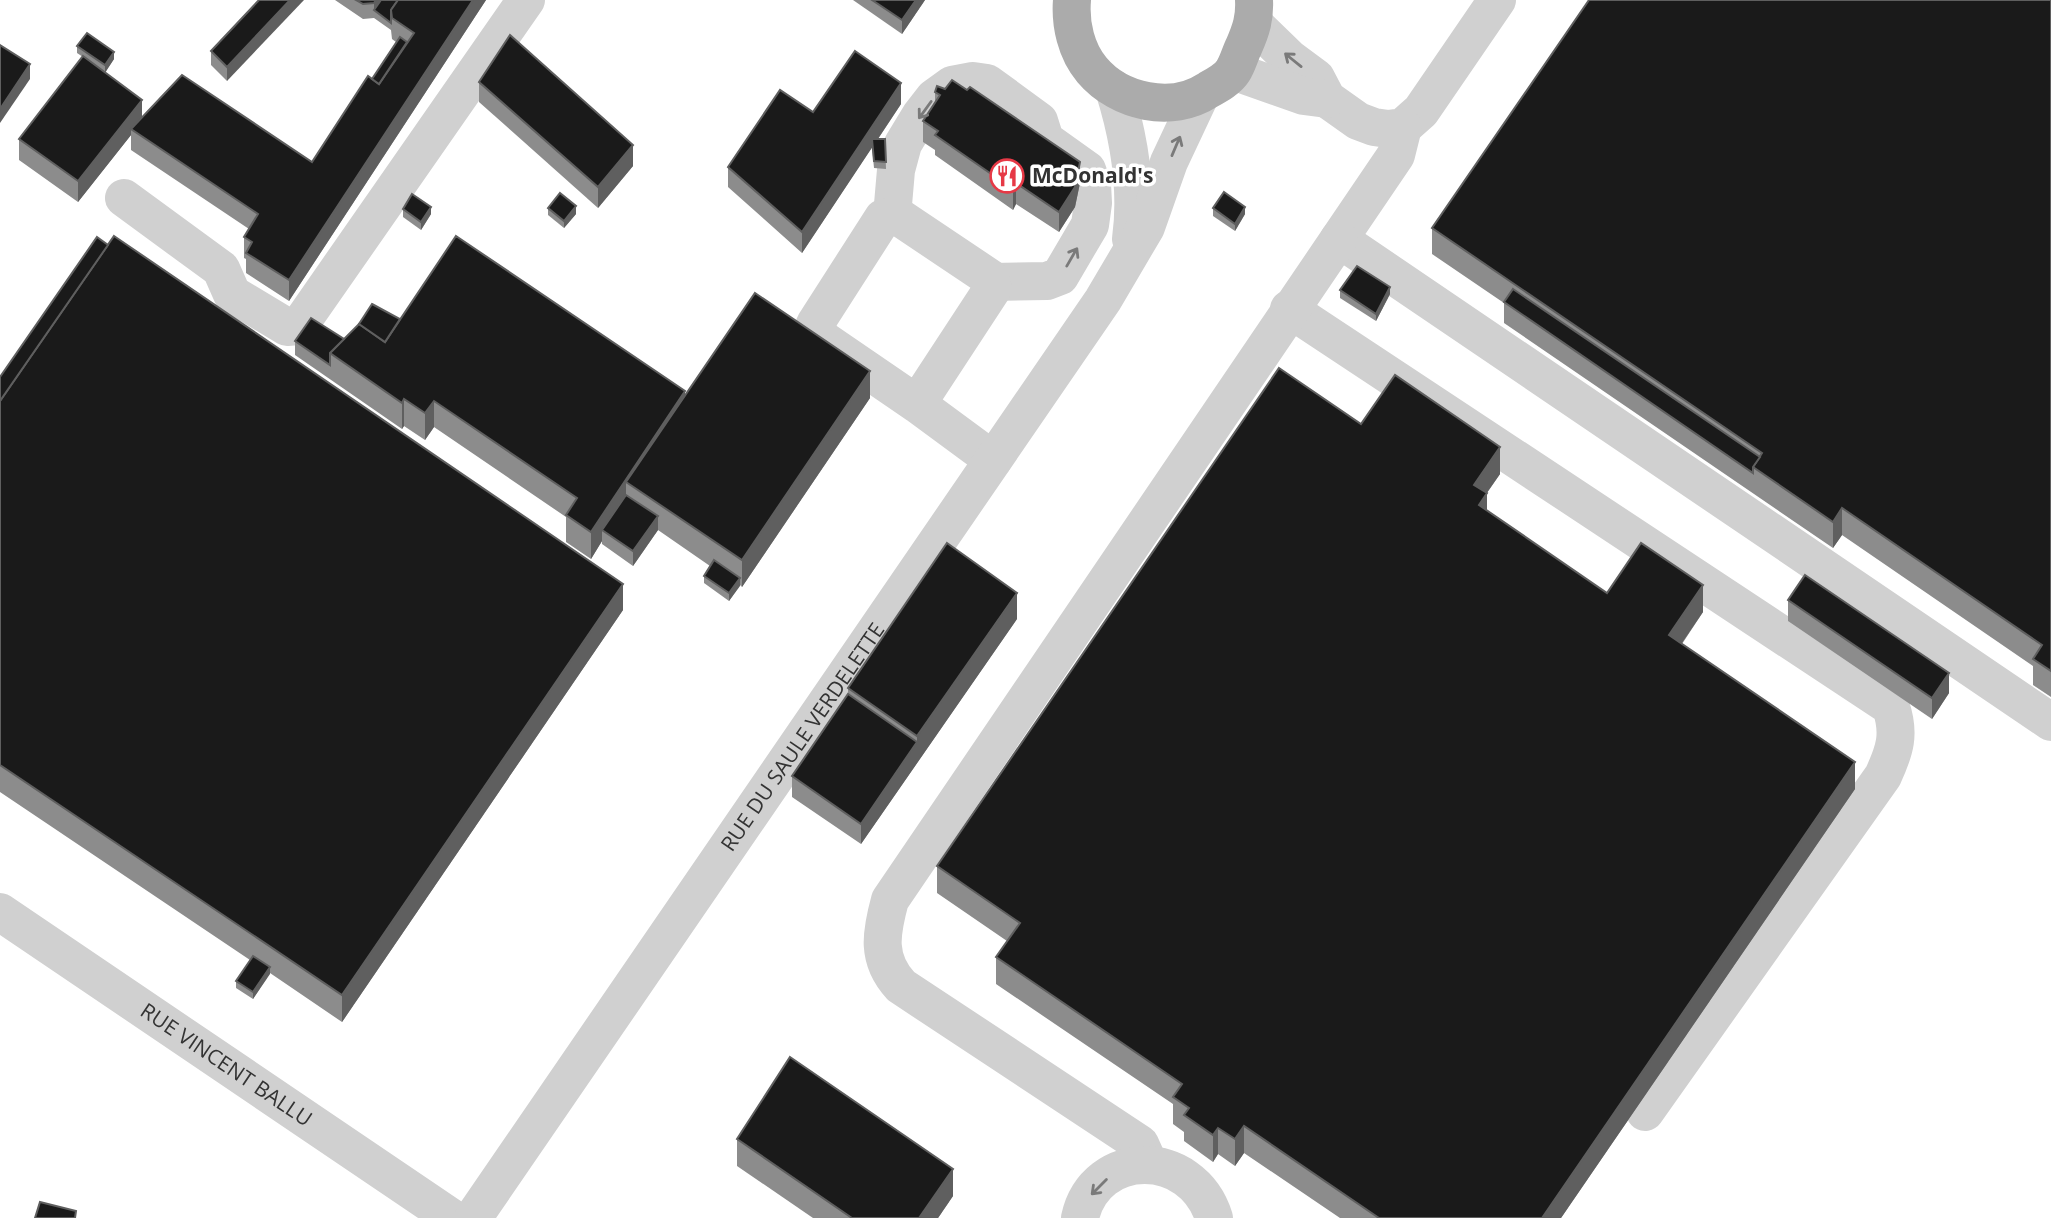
<svg xmlns="http://www.w3.org/2000/svg" width="2051" height="1218" viewBox="0 0 2051 1218" font-family="'Open Sans',sans-serif">
  <rect width="100%" height="100%" fill="#fff"/>
  <g fill="none" stroke-linecap="round" stroke-linejoin="round">
    <g stroke="#d0d0d0" stroke-width="38">
      <polyline points="1254,24 1289,58 1316,78 1327,99 1358,121 1374,127 1388,129 1403,127 1421,111 1497,0"/>
      <polyline points="1233,71 1304,96 1327,99"/>
      <path d="M1114,89C1129,137 1138,188 1131,239"/>
      <polyline points="1403,127 1396,155 1339,239 2051,722"/>
      <polyline points="124,198 221,269 232,294 287,327 299,326 526,0"/>
      <polyline points="892,216 896,170 903,144 920,116 934,98 952,85 973,81 987,83 1039,121 1045,140 1087,170 1092,184 1093,203 1090,225 1060,276 1047,281 991,282"/>
      <path d="M1289,309L1891,707C1900,734 1895,750 1883,776L1645,1112"/>
      <polyline points="917,404 993,288 990,278 896,215 883,218 815,324 822,339 917,404 993,460"/>
      <path id="s1" d="M0,912L452,1218"/>
      <path d="M1149,1164L1140,1144L901,986C876,959 881,933 890,900L1339,239"/>
      <path id="s2" d="M473,1218L1103,300L1146,227L1169,162L1200,96"/>
      <path d="M1080,1218C1095,1148 1192,1147 1214,1218"/>
    </g>
    <path stroke="#ababab" stroke-width="38" d="M1072,0C1070,24 1076,51 1092,70C1119,102 1172,114 1208,90C1217,85 1228,79 1233,71C1238,63 1240,54 1244,46C1251,30 1255,18 1254,0"/>
  </g>
  <g fill="#8c8c8c">
    <polygon points="259,0 227,81 211,65 211,51"/>
    <polygon points="335,0 486,0 289,301 246,273 246,259 244,258 244,237 249,229 131,150 131,135 78,202 19,160 19,139 83,57 77,53 77,46 114,59 105,72 142,117 312,162 372,79 396,42 392,39 391,30 374,18 363,19"/>
    <polygon points="853,0 925,0 902,34"/>
    <polygon points="2051,0 2051,697 2033,685 2033,666 1842,535 1833,548 1504,323 1504,303 1432,254 1432,228"/>
    <polygon points="479,82 633,166 598,208 479,102"/>
    <polygon points="935,92 1080,183 1075,207 1059,232 1016,204 1013,210 935,155 935,150 923,142 923,121 935,103"/>
    <polygon points="901,104 878,139 885,139 886,169 874,168 872,147 802,253 728,187 728,167 813,112"/>
    <polygon points="548,208 576,214 564,228 548,215"/>
    <polygon points="1213,208 1245,214 1235,231 1213,216"/>
    <polygon points="403,209 431,214 421,230 403,217"/>
    <polygon points="1340,290 1390,294 1376,321 1340,298"/>
    <polygon points="400,319 685,396 870,398 742,587 740,585 729,601 704,583 704,576 710,566 658,530 633,566 602,544 602,541 591,559 566,542 566,517 434,427 425,440 404,426 402,429 295,355 295,341 344,339 359,324"/>
    <polygon points="0,377 623,610 342,1022 270,973 253,999 236,988 236,981 250,960 0,792"/>
    <polygon points="1361,424 1500,474 1487,493 1487,511 1607,593 1703,612 1682,644 1855,789 1561,1218 1340,1218 1244,1153 1235,1166 1218,1154 1213,1162 1184,1141 1184,1132 1173,1124 1173,1104 996,984 996,957 1007,941 937,893 937,866"/>
    <polygon points="1788,600 1949,693 1932,719 1788,621"/>
    <polygon points="1017,619 861,844 792,797 792,776 848,694 848,688"/>
    <polygon points="737,1139 953,1196 938,1218 813,1218 737,1166"/>
  </g>
  <g fill="#5f5f5f">
    <polygon points="290,0 304,0 227,81 227,67"/>
    <polygon points="376,0 386,0 374,10 374,3"/>
    <polygon points="473,0 486,0 289,301 289,280"/>
    <polygon points="916,0 925,0 902,34 902,20"/>
    <polygon points="114,52 114,59 105,73 105,65"/>
    <polygon points="30,64 30,79 0,123 0,109"/>
    <polygon points="901,83 901,104 802,253 802,232"/>
    <polygon points="142,100 142,120 131,129 131,135 78,202 78,181"/>
    <polygon points="633,145 633,166 598,208 598,187"/>
    <polygon points="1080,162 1080,183 1075,207 1059,232 1059,212"/>
    <polygon points="1016,183 1016,204 1013,210 1013,189"/>
    <polygon points="576,206 576,214 564,228 564,221"/>
    <polygon points="431,207 431,214 421,230 421,222"/>
    <polygon points="1245,207 1245,214 1235,231 1235,224"/>
    <polygon points="1390,287 1390,294 1376,321 1376,314"/>
    <polygon points="870,371 870,398 742,587 742,560"/>
    <polygon points="685,391 685,417 626,482 626,505 602,530 602,541 591,559 591,532"/>
    <polygon points="404,399 404,426 402,429 402,403"/>
    <polygon points="434,401 434,427 425,440 425,413"/>
    <polygon points="1500,447 1500,474 1474,511 1474,485"/>
    <polygon points="1487,493 1487,520 1479,505"/>
    <polygon points="1842,508 1842,535 1833,548 1833,522"/>
    <polygon points="658,516 658,530 633,566 633,551"/>
    <polygon points="740,578 740,586 729,601 729,593"/>
    <polygon points="623,584 623,610 342,1022 342,995"/>
    <polygon points="1703,585 1703,612 1669,662 1669,635"/>
    <polygon points="1017,593 1017,619 861,844 861,824 917,742 917,736"/>
    <polygon points="1949,673 1949,693 1932,719 1932,698"/>
    <polygon points="1855,762 1855,789 1561,1218 1542,1218"/>
    <polygon points="270,967 270,974 253,999 253,992"/>
    <polygon points="1244,1126 1244,1153 1235,1166 1235,1139"/>
    <polygon points="1218,1128 1218,1154 1213,1162 1213,1135"/>
    <polygon points="953,1169 953,1196 938,1218 919,1218"/>
  </g>
  <g fill="#1a1a1a" stroke="#5f5f5f" stroke-width="2">
    <polygon points="259,0 290,0 227,67 211,51"/>
    <polygon points="356,0 376,0 374,3 363,4"/>
    <polygon points="381,0 398,0 391,10 391,23 374,10"/>
    <polygon points="398,0 473,0 289,280 246,253 252,242 244,237 258,214 131,129 182,75 312,162 368,76 379,84 414,33 392,18 391,10"/>
    <polygon points="872,0 916,0 902,20"/>
    <polygon points="1589,0 2051,0 2051,671 2033,659 2042,645 1842,508 1833,522 1753,467 1762,453 1432,228"/>
    <polygon points="87,33 114,52 105,65 77,46"/>
    <polygon points="510,35 633,145 598,187 479,82"/>
    <polygon points="400,37 407,42 379,84 372,79"/>
    <polygon points="0,45 30,64 0,109"/>
    <polygon points="855,51 901,83 802,232 728,167 780,90 813,112"/>
    <polygon points="83,56 142,100 78,181 19,139"/>
    <polygon points="952,80 967,90 970,87 1080,162 1075,187 1059,212 1016,183 1013,189 935,135 938,131 923,121 940,95 935,92 937,86 945,89"/>
    <polygon points="872,139 885,139 886,162 874,161"/>
    <polygon points="1224,192 1245,207 1235,224 1213,208"/>
    <polygon points="560,193 576,206 564,221 548,208"/>
    <polygon points="412,194 431,207 421,222 403,209"/>
    <polygon points="114,236 623,584 342,995 0,765 0,401"/>
    <polygon points="456,236 685,391 591,532 566,515 577,498 434,401 425,413 404,399 402,403 330,353 359,324 385,342"/>
    <polygon points="97,237 108,245 0,401 0,377"/>
    <polygon points="1357,266 1390,287 1376,314 1340,290"/>
    <polygon points="1513,289 1760,457 1753,467 1753,473 1504,302"/>
    <polygon points="755,293 870,371 742,560 626,482"/>
    <polygon points="372,304 400,319 385,342 359,324"/>
    <polygon points="311,318 344,339 330,353 330,365 295,341"/>
    <polygon points="1279,368 1361,424 1395,375 1500,447 1474,485 1487,493 1479,505 1607,593 1641,543 1703,585 1669,635 1855,762 1542,1218 1379,1218 1244,1126 1235,1139 1218,1128 1213,1135 1184,1115 1189,1108 1173,1097 1182,1084 996,957 1020,923 937,866"/>
    <polygon points="626,495 658,516 633,551 602,530"/>
    <polygon points="947,543 1017,593 917,736 848,688"/>
    <polygon points="714,560 740,578 729,593 704,576"/>
    <polygon points="1805,575 1949,673 1932,698 1788,600"/>
    <polygon points="848,694 917,742 861,824 792,776"/>
    <polygon points="253,956 270,967 253,992 236,981"/>
    <polygon points="790,1057 953,1169 919,1218 852,1218 737,1139"/>
    <polygon points="40,1202 76,1211 75,1218 35,1218"/>
  </g>
  <defs><path id="oneway-shaft" d="M-6 0H5M1.5-3L5.5 0L1.5 3" fill="none" stroke-width="1.6" stroke-linecap="round" stroke-linejoin="round" transform="scale(1.75)"/></defs>
  <g stroke="#7a7a7a">
    <use href="#oneway-shaft" transform="translate(1293 60) rotate(-141)"/>
    <use href="#oneway-shaft" transform="translate(925 110) rotate(126)"/>
    <use href="#oneway-shaft" transform="translate(1176 146) rotate(-67)"/>
    <use href="#oneway-shaft" transform="translate(1072 257) rotate(-60)"/>
    <use href="#oneway-shaft" transform="translate(1099 1187) rotate(135)"/>
  </g>
  <defs>
    <symbol id="restaurant-ring" viewBox="-11 -11 22 22"><circle r="9.5" fill="#fff" stroke="#e63946" stroke-width="1.5"/><path d="M-5-6h1v4h1v-4h1v4h1v-4h1v5L-1.5 .5V6h-2V.5L-5-1ZM5-6V6H3V1.5H1.5Q1.5-4 5-6Z" fill="#e63946"/></symbol>
  </defs>
  <g fill-rule="evenodd">
    <use href="#restaurant-ring" x="988" y="157" width="38" height="38"/>
  </g>
  <g text-anchor="middle" stroke-width="7" stroke-linejoin="round" paint-order="stroke">
    <g font-size="21" font-weight="bold" fill="#333" stroke="#fff" text-anchor="start">
      <text x="1032" y="183">McDonald's</text>
    </g>
    <g font-size="21" fill="#333" stroke="#fff">
      <text dy="7" stroke="none"><textPath href="#s2" startOffset="583">RUE DU SAULE VERDELETTE</textPath></text>
      <text dy="7" stroke="none"><textPath href="#s1" startOffset="273">RUE VINCENT BALLU</textPath></text>
    </g>
  </g>
</svg>
